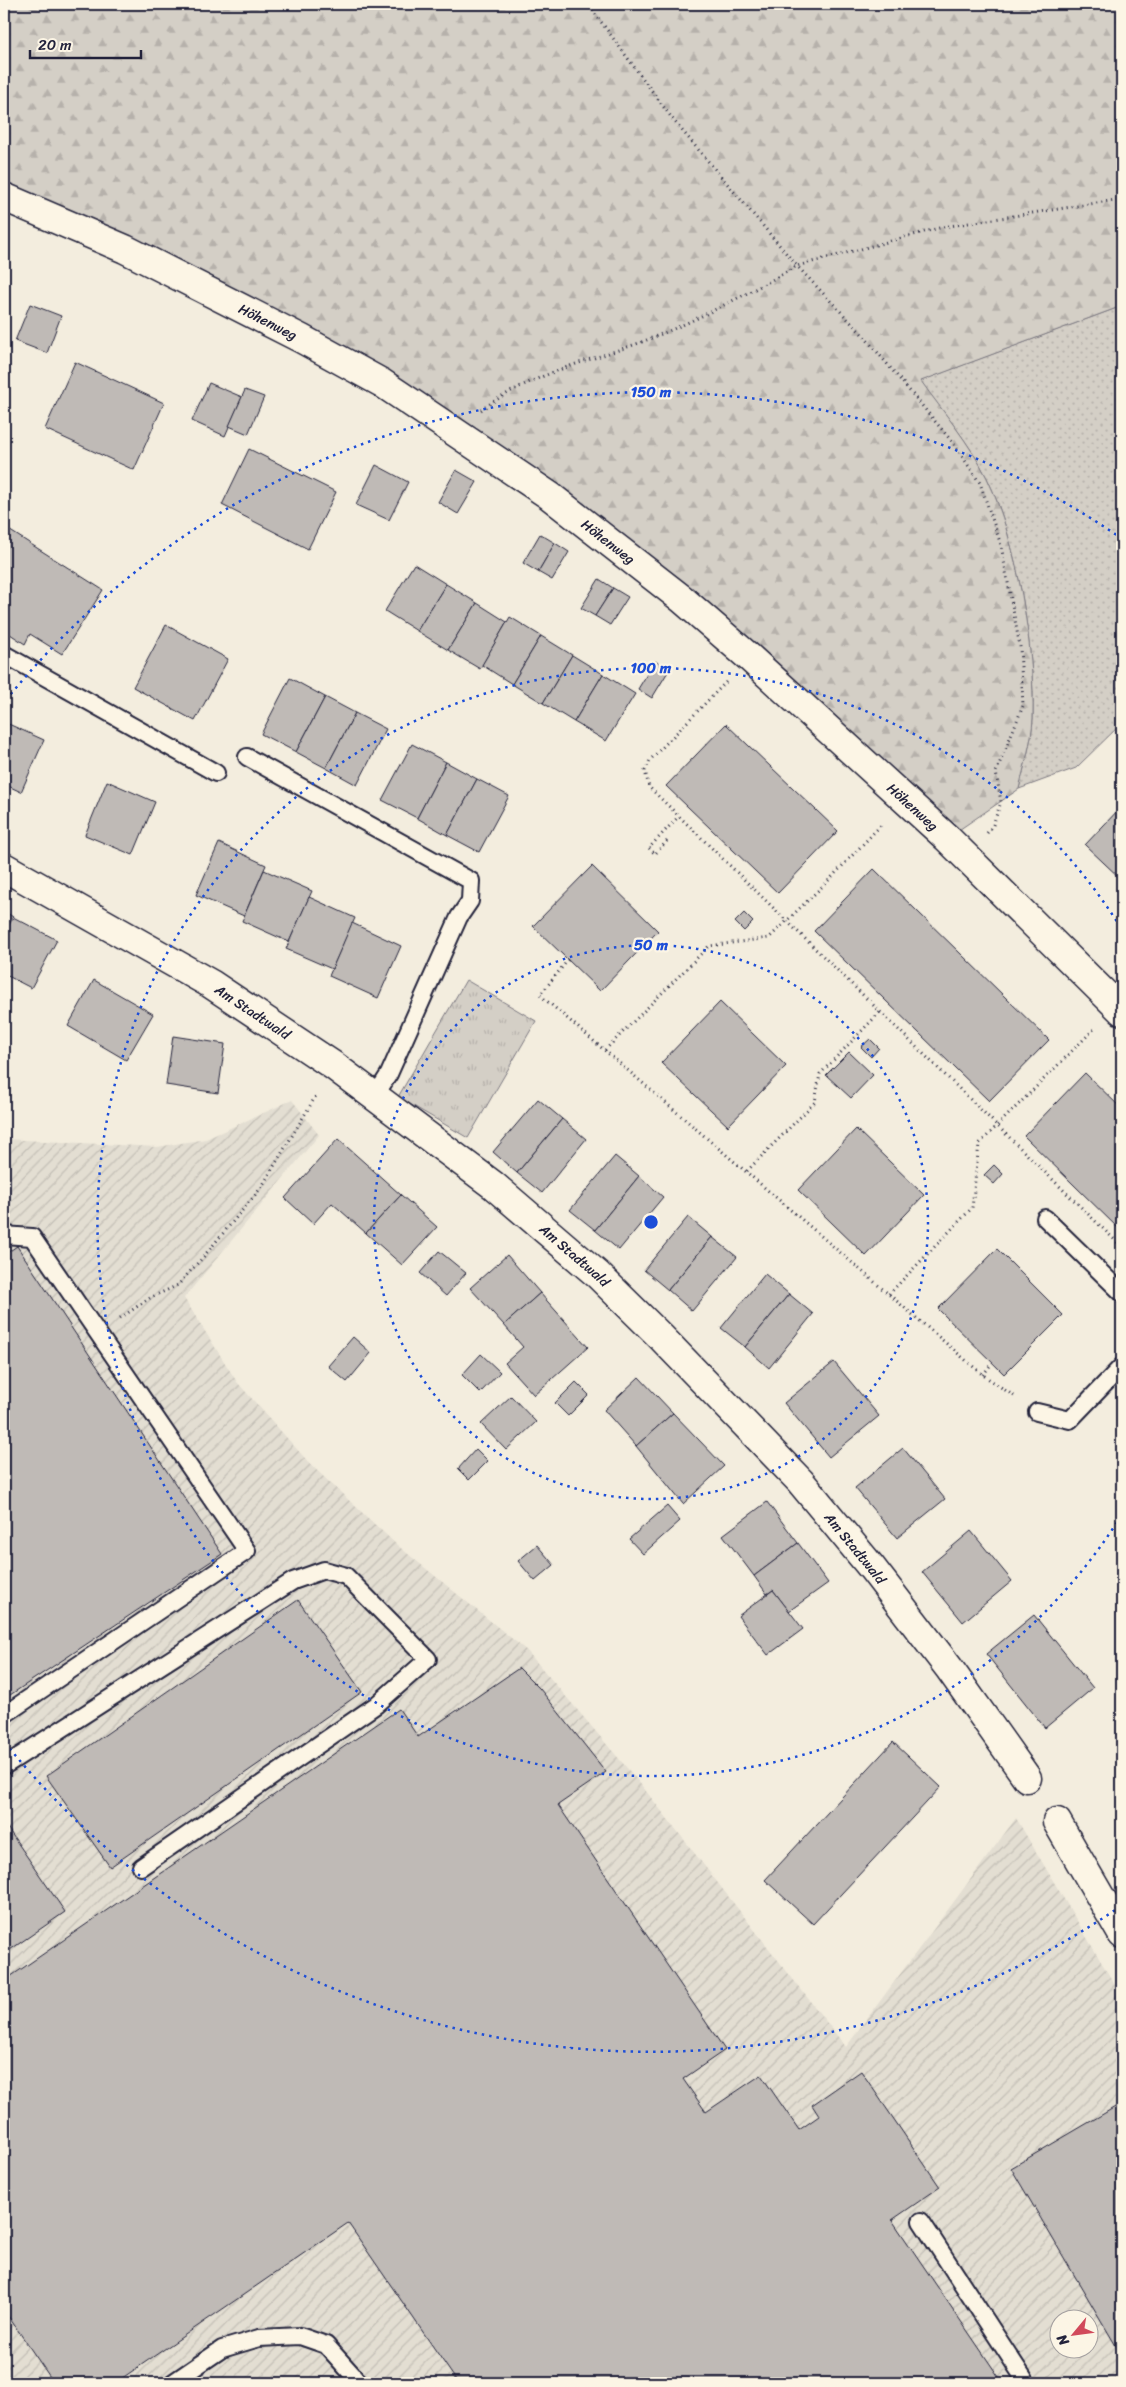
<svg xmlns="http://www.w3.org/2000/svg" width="1126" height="2387" viewBox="0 0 1126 2387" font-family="Sriracha,sans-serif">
  <defs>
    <pattern id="industrial-furrows" width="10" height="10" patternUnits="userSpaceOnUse" patternTransform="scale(1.25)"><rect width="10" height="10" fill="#e3ded2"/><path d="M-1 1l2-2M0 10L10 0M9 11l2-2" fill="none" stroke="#c2beb5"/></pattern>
    <pattern id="grass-dots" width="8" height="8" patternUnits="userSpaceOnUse" patternTransform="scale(1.25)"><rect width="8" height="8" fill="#d4cfc6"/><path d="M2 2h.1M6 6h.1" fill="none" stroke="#b6b1ab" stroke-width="1.8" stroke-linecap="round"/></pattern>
    <pattern id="forest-firs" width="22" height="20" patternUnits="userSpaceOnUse" patternTransform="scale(1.25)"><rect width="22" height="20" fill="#d4cfc6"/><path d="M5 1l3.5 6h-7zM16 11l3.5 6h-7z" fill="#b6b1ab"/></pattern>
    <pattern id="park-tufts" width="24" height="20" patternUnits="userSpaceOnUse" patternTransform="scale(1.25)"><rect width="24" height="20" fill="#d4cfc6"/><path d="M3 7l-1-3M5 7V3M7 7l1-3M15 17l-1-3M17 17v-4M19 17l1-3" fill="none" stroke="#b6b1ab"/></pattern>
  </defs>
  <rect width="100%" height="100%" fill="#f3edde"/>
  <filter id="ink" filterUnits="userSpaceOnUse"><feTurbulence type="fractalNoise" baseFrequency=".02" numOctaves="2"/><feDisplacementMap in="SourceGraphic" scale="10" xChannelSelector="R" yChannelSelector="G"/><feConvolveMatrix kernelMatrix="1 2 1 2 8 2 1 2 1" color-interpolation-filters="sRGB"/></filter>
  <g filter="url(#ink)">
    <path fill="url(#industrial-furrows)" fill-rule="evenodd" d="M292,1100L319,1135L184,1298L237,1382L311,1465L397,1545L527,1651L638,1781L846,2047L1016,1818L1122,1997V2383H4V1139L157,1147L206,1139ZM1058,2320H1088V2350H1058Z"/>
    <path fill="url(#grass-dots)" stroke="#7b7880" d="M1122,306V723L1076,768L1019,789C1024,766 1032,741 1033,718C1035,650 1017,539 987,478C970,443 943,412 920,381Z"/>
    <path fill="url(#forest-firs)" stroke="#7b7880" d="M4,4H1122V306L921,381C943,412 970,443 987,478C1017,540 1035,649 1033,718C1032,741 1024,766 1019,789L947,838L861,759L454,430L4,197Z"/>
    <polygon fill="url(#park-tufts)" stroke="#7b7880" points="466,980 536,1021 468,1138 398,1097"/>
    <g fill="#bfbab6" stroke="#22223b">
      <polygon points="30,304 61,316 47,353 15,341"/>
      <polygon points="75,362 164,403 134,470 45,429"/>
      <polygon points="209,383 242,397 225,436 192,421"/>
      <polygon points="245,390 264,397 248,434 229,426"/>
      <polygon points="249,449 336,492 308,549 222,505"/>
      <polygon points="376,465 408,482 389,520 356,505"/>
      <polygon points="456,470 477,482 458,514 438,502"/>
      <polygon points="4,527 103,590 62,654 30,634 25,644 4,630"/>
      <polygon points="540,534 555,543 538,572 523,563"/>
      <polygon points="555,543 569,552 552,580 538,572"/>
      <polygon points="414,564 446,584 417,631 385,611"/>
      <polygon points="599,579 613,588 595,616 581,608"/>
      <polygon points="446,584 477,603 448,650 417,631"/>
      <polygon points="613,588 628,597 610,625 595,616"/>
      <polygon points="477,603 507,622 480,669 448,650"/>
      <polygon points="510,617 541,636 512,684 482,665"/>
      <polygon points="166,625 228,659 195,721 133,687"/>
      <polygon points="541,636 572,655 543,703 512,684"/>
      <polygon points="572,655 603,674 574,722 543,703"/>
      <polygon points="655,661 669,670 652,698 638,689"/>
      <polygon points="603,674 635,694 606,741 574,722"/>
      <polygon points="290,678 325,697 296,752 261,734"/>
      <polygon points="325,697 355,713 326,768 296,752"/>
      <polygon points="355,713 386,729 357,785 326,768"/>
      <polygon points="4,722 44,740 21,792 4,784"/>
      <polygon points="726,724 838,831 778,893 666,786"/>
      <polygon points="412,744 446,762 417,818 382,800"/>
      <polygon points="446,762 477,779 447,835 417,818"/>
      <polygon points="477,779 509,796 479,852 447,835"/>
      <polygon points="107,781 155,802 133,855 85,835"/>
      <polygon points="1121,807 1122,808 1122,880 1085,845"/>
      <polygon points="219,843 266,865 244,916 196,895"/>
      <polygon points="592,866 658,931 600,991 533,926"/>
      <polygon points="874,869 1049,1040 989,1101 814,931"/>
      <polygon points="264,870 312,891 289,942 242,921"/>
      <polygon points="309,897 355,918 332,969 286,949"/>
      <polygon points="4,911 13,917 4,935"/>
      <polygon points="744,913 753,922 744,931 735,922"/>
      <polygon points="13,917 57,940 31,988 4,974 4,935"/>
      <polygon points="352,923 401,946 378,998 329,976"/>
      <polygon points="94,980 153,1014 126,1060 68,1026"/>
      <polygon points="720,1002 786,1066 728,1126 661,1063"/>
      <polygon points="173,1036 225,1044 218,1093 166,1085"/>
      <polygon points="870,1039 879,1048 871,1057 861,1047"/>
      <polygon points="849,1052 873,1075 851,1098 826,1075"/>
      <polygon points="1085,1073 1122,1109 1122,1232 1024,1136"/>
      <polygon points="538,1099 562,1119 517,1173 493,1152"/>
      <polygon points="562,1119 586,1139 542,1193 517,1173"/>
      <polygon points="856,1129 924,1195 866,1256 798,1190"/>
      <polygon points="338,1139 401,1195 366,1233 332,1203 313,1224 285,1198"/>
      <polygon points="615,1156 639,1176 595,1230 570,1210"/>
      <polygon points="994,1165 1003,1174 994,1184 984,1175"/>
      <polygon points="639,1176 663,1197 619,1250 595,1230"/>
      <polygon points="401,1195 437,1227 402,1265 366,1233"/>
      <polygon points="688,1217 712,1237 668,1290 644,1270"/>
      <polygon points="712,1237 737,1257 692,1311 668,1290"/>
      <polygon points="17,1246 222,1554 4,1699 4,1255"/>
      <polygon points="997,1249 1063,1315 1004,1374 938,1309"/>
      <polygon points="439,1251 466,1273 446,1296 420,1273"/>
      <polygon points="507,1255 540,1293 504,1325 470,1288"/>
      <polygon points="765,1274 789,1294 745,1347 721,1328"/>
      <polygon points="540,1293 588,1347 534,1395 505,1363 523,1347 504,1325"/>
      <polygon points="789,1294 813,1314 769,1368 745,1347"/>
      <polygon points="353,1337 371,1353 347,1382 328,1366"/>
      <polygon points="481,1354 500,1372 480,1393 462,1375"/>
      <polygon points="834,1362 879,1416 829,1457 784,1403"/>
      <polygon points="639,1377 673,1413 636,1446 604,1410"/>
      <polygon points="576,1382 589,1395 568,1416 555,1403"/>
      <polygon points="511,1396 536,1422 506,1450 481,1424"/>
      <polygon points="673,1413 724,1466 683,1504 636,1446"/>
      <polygon points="903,1448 945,1499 897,1538 855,1488"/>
      <polygon points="476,1449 488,1461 469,1480 458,1469"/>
      <polygon points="767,1502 798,1543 754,1576 723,1535"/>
      <polygon points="667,1506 680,1521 643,1554 629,1539"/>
      <polygon points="971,1531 1012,1581 963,1622 922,1572"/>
      <polygon points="798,1543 828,1583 789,1611 773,1590 767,1594 754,1576"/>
      <polygon points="537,1545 554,1565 535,1581 518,1561"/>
      <polygon points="773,1590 803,1629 768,1655 738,1616"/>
      <polygon points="298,1600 362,1692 110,1867 46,1776"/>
      <polygon points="1034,1615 1093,1688 1045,1728 986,1654"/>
      <polygon points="519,1668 540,1689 606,1772 558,1805 725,2050 683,2079 706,2112 761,2075 799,2130 819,2116 812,2105 861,2071 940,2187 892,2220 1003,2383 458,2383 348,2223 115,2383 54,2383 4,2310 4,1981 399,1709 418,1737"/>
      <polygon points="893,1742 941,1787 813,1924 765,1880"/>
      <polygon points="4,1823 65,1912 4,1954"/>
      <polygon points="1122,2103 1122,2356 1011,2168"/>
    </g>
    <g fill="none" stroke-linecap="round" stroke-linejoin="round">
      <defs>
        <g id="lane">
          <polyline points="4,654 216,773"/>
          <polyline points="247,757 471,881 470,901 459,917 389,1074 375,1096"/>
          <polyline points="1045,1218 1122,1293"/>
          <polyline points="4,1235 32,1237 247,1551 4,1715"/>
          <polyline points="1037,1412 1070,1420 1122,1366"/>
          <polyline points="4,1766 293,1581 324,1570 346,1576 428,1659 376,1705 141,1867"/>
          <polyline points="921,2221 1027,2383"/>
          <polyline points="172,2383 222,2349 259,2338 300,2336 326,2345 360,2383"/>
        </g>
        <g id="street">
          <path id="s1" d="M4,197L125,249L302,339L382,383L550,496L682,599L750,658L947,838L1122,1011"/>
          <path id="s2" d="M4,867L211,984L334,1066L493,1185L598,1275L661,1337L800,1481L872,1568L949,1668L1027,1778"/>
          <polyline points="1057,1822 1122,1934"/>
        </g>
      </defs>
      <use href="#lane" stroke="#22223b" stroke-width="20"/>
      <use href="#street" stroke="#22223b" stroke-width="31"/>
      <g stroke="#22223b" stroke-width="3" stroke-dasharray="1 4" stroke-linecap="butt">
        <path d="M481,410C532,374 582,363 639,343C694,322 745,295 797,266L674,121L588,4"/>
        <polyline points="726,682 650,760 645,771 649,787 1122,1247"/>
        <polyline points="987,833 993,825 1001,802 996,772 1023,706 1020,647 1001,545 980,483 954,444 863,335 797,266 943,227 1122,199"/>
        <polyline points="667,841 655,854 649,848 679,816"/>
        <polyline points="568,960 540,995 983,1375 1014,1396"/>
        <polyline points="605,1050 709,946 769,938 830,879 883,823"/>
        <polyline points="747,1171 815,1102 820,1074 881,1011"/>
        <polyline points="889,1294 972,1208 979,1144 1094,1029"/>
        <polyline points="120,1318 150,1298 178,1285 204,1256 261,1188 317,1094"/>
        <polyline points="983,1375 992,1363"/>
      </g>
      <use href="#lane" stroke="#fcf5e5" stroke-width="16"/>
      <use href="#street" stroke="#fcf5e5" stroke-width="28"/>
    </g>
  </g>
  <g fill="none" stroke="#1d4ed8" stroke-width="2.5" stroke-dasharray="2.5 5">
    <circle cx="651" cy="1222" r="277"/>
    <path d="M1121 1516A554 554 0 1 1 1121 928"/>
    <path d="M1121 1906A830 830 0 0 1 6 1744M6 700A830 830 0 0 1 1121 538"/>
  </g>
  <g text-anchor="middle" stroke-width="4.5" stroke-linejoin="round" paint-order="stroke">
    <g font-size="14" fill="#22223b" stroke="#fcf5e5">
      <text dy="5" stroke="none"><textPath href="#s1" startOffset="292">Höhenweg</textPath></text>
      <text dy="5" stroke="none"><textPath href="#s1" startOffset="698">Höhenweg</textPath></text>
      <text dy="5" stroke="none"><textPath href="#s1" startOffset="1102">Höhenweg</textPath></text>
      <text dy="5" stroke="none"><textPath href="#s2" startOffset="288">Am Stadtwald</textPath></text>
      <text dy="5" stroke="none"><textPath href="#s2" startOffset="692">Am Stadtwald</textPath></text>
      <text dy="5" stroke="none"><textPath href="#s2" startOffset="1098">Am Stadtwald</textPath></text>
    </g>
  </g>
  <circle cx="651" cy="1222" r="8" fill="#1d4ed8" stroke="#fcf5e5" stroke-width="2.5"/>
  <g font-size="15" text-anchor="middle" font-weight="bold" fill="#1d4ed8" stroke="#fcf5e5" stroke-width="4.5" stroke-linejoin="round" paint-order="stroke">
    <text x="651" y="397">150 m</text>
    <text x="651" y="673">100 m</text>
    <text x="651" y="950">50 m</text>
  </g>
  <rect width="1126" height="2387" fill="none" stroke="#fcf5e5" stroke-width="20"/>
  <rect x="10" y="10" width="1106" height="2367" fill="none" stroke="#22223b" stroke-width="2" filter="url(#ink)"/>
  <g transform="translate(1074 2334) rotate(241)"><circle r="24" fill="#fcf5e5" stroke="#a5a1a1"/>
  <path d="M0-4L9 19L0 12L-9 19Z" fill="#d1495b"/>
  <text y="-8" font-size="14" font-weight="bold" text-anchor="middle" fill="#22223b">N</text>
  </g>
  <path d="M30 50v8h111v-8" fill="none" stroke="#22223b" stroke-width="2.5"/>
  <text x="38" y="50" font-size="15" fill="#22223b" stroke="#fcf5e5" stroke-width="4" paint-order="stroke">20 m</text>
</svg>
